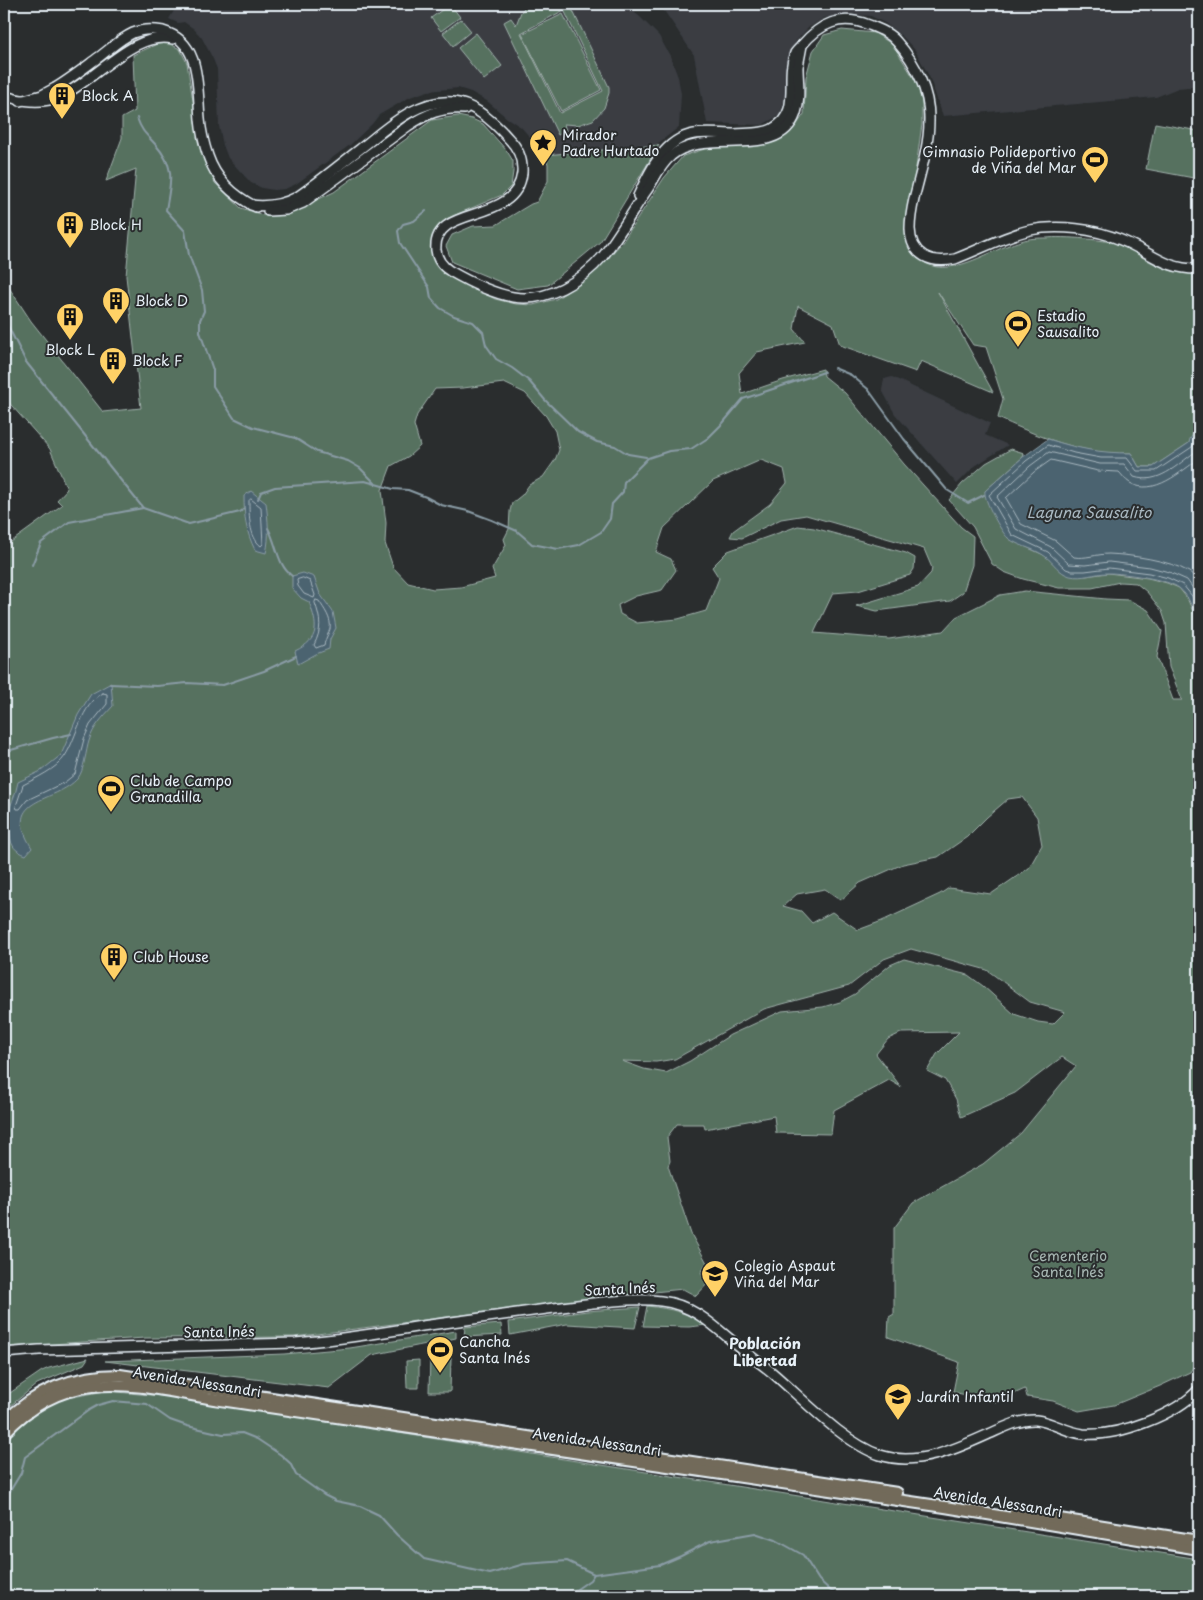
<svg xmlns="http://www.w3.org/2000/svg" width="1203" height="1600" viewBox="0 0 1203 1600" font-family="'Playpen Sans',sans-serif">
  <rect width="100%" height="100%" fill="#2a2d2e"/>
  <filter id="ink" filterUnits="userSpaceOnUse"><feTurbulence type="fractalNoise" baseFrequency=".02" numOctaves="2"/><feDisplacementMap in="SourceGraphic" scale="10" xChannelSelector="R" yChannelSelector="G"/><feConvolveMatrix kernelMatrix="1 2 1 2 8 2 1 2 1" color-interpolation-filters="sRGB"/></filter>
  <g filter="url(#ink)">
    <g fill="#3a3d43">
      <polygon points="178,4 623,4 639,16 659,36 670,56 678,77 681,94 679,127 656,145 543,156 535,143 521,127 507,118 487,101 471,92 458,88 428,91 410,97 379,115 372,124 350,145 296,184 285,189 274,190 262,188 251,183 228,158 223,145 219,126 217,69 213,59 202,38 194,29 184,22 178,23 169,19"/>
      <polygon points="656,4 1199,4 1199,86 1178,88 1156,97 943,116 929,76 915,50 903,37 885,23 871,16 847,14 824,18 808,28 796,41 789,64 786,95 780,115 762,125 707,123 694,55 665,12"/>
      <polygon points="892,377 990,423 985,435 1008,445 975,466 957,484 895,414 882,390 884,379"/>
    </g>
    <g fill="#57715f" stroke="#a0b1ac" fill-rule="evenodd">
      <polygon points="450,4 460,17 441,31 431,18"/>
      <path d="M527,4L568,5L572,9L609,87V93L604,108L593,120L578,125L564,124L566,131L558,135L504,22L511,18L516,25L521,12ZM564,10L603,91L560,113L521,33Z"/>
      <polygon points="563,14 601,90 561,111 522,34"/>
      <polygon points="461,19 471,31 453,46 443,33"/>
      <path d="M842,30L875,33L893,45L917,83L922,102V124L906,240C932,295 981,252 1021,241C1029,238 1039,238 1047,238C1060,236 1112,240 1123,245C1130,247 1136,253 1142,257C1162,269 1177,274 1199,274V426L1189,443L1153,467H1139L1131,453C1121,453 1110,454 1100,452C1064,447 1031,433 998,418L1003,399L986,347L973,345L938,292L993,392L921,361L916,372L840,345L833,324L798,306L794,329L805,342L757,352L739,373L742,394L783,380L823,369L824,376L845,393L904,464L961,527L973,536L972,565L963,592L950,601L877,611L856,606L918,587L931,573L932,568L924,549L806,515L781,519L742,538L730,537L733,531L770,504L787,483L784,469L761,460L713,481L664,528L656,552L671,559L676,570L662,590L636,596L618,605L620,614L637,623L678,619L706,611L719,578L712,567L728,551L798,526L814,528L906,553L915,558L914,569L910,575L858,591L833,593L814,633L889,639L943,631L956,617L1000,595L1025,591L1106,599L1129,600L1148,610L1162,631L1157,657L1173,700H1182L1169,667L1166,623L1162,611L1147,592L1136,583L1120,582L1092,588H1059L1023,579L1004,572L992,564L973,527L949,500L962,484L986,463L1011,449L1024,453L1023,457L985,491L1009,539L1046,556L1064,573L1086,576L1108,573L1148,578L1167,583L1179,588L1187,598L1199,625V1358L1190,1372L1160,1386L1114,1405L1079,1411L1053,1401L1027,1397L1025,1389L996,1402L953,1392L959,1362L888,1337L889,1317L894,1314V1228L913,1203L983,1164L1021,1133L1076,1066L1062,1057L1015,1093L961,1117L956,1099L945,1080L927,1071L937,1054L959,1032L901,1033L888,1039L876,1054L901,1087L889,1080L834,1110L831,1134L776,1133L774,1116L705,1129L704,1124H677L667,1137L670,1161L668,1166L691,1234L707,1263L701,1273L710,1281L696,1296L683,1289L576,1300L294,1337L145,1338L4,1347V547L62,505L57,500L67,489L50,449L4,397V280L31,321L103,412L141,408L126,276L136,169L106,181L122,138V118L135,111L133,55L157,44L168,43L180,49L187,63L201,151L215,183L241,208L263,215H284L334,192L432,120L458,116L472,119L483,124L507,151L513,161V172L511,186L502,195L446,219L434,231L431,245L432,256L443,271L495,299L516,304L533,305L556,299L589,277L621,244L664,178L683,156L720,144L760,145L779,138L796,126L804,114L806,77L813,51L824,35ZM504,383L525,393L546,416L555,431L559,450L555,460L543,477L529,485L522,495L512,503L510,511L509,529L504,539L506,545L492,569L495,578L461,587L433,589L408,583L393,567L385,543L386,523L382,490L391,466L409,456L420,446L414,425L417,415L435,389L463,388ZM1022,797L1037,817L1042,845L1029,868L991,894L949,888L940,894L882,921L858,930L832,912L812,923L801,911L783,906L797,894L825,889L841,900L860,883L903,864L938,857L967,837L987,817L1008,799ZM911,949L987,970L1030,1002L1065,1012L1053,1024L1038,1022L1014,1014L983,986L968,975L904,959L890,965L855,994L840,1002L823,1007L782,1011L730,1035L690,1061L666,1073L644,1069L622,1061L656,1062L675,1059L764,1009L849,986L884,959Z"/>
      <polygon points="476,33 502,66 484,80 458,48"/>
      <polygon points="1155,123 1199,131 1199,179 1146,169"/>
      <polygon points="659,145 600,242 548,285 517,289 452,262 446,246 452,235 473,226 496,225 531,204 537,202 548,181 548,164 545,155"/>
      <path d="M647,1306C674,1309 684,1312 707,1325L689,1327L643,1326Z"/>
      <polygon points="640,1307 635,1328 567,1324 510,1335 509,1322 587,1311"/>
      <polygon points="501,1324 502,1335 464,1337 465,1327"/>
      <polygon points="456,1331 456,1338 372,1355 329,1388 105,1361 284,1354 350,1348"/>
      <polygon points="430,1357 451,1357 450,1392 429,1392"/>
      <polygon points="88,1358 84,1364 37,1384 4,1411 4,1397 42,1371 49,1368"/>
      <polygon points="419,1360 419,1388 407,1388 406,1361"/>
      <polygon points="105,1391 163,1396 1199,1559 1199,1596 4,1596 4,1444 17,1426 56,1400"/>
    </g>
    <g fill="#4b636f" stroke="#8a9ca6">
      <path d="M1199,426V625C1194,613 1190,596 1179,588C1168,579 1123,573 1108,573C1095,573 1082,579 1070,576C1059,573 1054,563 1046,557C1035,548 1019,547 1008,538C1001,532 983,499 985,491L1023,457L1048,439C1079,449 1099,453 1131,453L1139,467H1153L1189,443L1190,439Z"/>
      <path d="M251,491L266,503C268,519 270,537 266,553L255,550C246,532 244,517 244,496Z"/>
      <path d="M303,573L314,577L320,594L333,612L336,628L330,639L329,649L316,654L298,664L295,651C320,639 318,626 309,602L301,598L292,588V576Z"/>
      <path d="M111,683L113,706C103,717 93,727 89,741C86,750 84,771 78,778C55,804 0,796 32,848L26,855C15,851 11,846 10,835C9,830 7,824 7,819C9,806 16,795 18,782L41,771L61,755L78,715L91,694Z"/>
    </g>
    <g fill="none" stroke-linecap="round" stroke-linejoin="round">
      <g stroke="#a9b8c1" stroke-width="1">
        <polyline points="1199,435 1192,447 1156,471 1137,471 1127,458 1101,458 1074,453 1048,445 1026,461 989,495 1012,535 1048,552 1066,569 1072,571 1085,571 1109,568 1149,573 1168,578 1183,585 1192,596 1199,612"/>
        <path d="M1199,447L1195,452C1177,465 1158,485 1134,477L1124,464H1100L1049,452L1030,466L997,497L1016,529L1051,547L1069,564L1085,565L1109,562L1150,567L1169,572L1187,580L1199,597"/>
        <path d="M1199,459C1181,471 1154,497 1130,483C1125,480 1123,476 1119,472L1098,471L1051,460L1034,472L1006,498L1021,524L1056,541L1074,557C1085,559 1097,554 1109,554C1131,555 1169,560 1189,572C1193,574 1196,579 1199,583"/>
        <path d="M251,499L261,507L263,544L261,546C249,537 249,515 249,501Z"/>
        <polygon points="303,578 310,581 315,595 314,598 304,594 298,586 297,580"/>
        <path d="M316,600L319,601C324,609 332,619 330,629C328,635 325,639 324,645L316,648L314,645C322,629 321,620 315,603Z"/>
        <path d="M103,693L107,694V704L90,725L84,739L75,774L65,782L27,800L20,809H17L16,806L23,785C36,778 57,769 65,756C78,736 80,706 103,693Z"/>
      </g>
      <g stroke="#8a9ca6" stroke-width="2">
        <path d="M137,118C142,132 146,134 155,144C176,168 171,180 166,210L185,231L189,255L202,290L204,311L200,320V332L213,370V386L234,418L253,427L295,438L317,452L348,461L360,468L375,483"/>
        <polyline points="426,211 414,221 403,224 398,231 400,243 429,287 431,298 440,308 454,316 473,322 483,332 486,345 496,359 512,368 529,381 545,400 578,432 597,442 615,446 628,454 646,457"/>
        <polyline points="4,318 26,362 143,508 189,524 240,512 244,509"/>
        <polyline points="834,368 851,375 868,389 904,439 947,490 968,503 984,495"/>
        <polyline points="258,499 261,492 275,487 365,481 393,489 408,490 426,497 441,505 468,511 492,520 517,531 532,544 558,549 579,545 601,532 610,519 612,504 623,492 624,482 648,458 669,451 691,449 708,438 723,423 743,399 824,372"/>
        <path d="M268,528C277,544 277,565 292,576"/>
        <polyline points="32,565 41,543 69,522 143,508"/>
        <polyline points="110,684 157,686 187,683 223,685 264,671 296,656"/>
        <polyline points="4,752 53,738 71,734"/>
        <polyline points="4,1501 21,1473 25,1457 89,1410 98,1405 113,1401 147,1404 170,1420 187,1426 223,1434 242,1433 257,1439 281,1455 290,1463 296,1475 324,1495 336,1501 360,1506 379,1515 397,1535 424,1559 455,1566 490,1574 524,1564 567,1561 594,1574 660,1565 681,1556 710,1541 755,1533 776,1540 803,1555 819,1580 831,1591 841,1596"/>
        <polyline points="567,1596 590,1580 594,1574"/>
      </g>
      <defs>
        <g id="secondary">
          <path d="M4,96C19,100 33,103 49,100C90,90 130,29 173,39"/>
          <path d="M20,101L42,95L55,88C70,79 84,68 99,57C110,49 120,39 133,33C142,29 153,29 163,31C202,42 197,87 200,119C201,131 204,144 208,156C216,180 234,196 256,207"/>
          <path d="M638,196C649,172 664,139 694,134C707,132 722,134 735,134C747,133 762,134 772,129C803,113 784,78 795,53C797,50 800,48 802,45C821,23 840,14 869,25C879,29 890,33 897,42C916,63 930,93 929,121C929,147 920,174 914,199C912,208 910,219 910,229C911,256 931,264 955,259C979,250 1004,236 1030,230C1058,224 1095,229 1121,240C1151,252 1165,270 1199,269"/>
          <path d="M251,205C268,207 282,205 297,197C319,182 339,165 360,149C386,129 417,98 453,102C475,104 495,123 509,139C518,148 523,159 522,173C516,226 432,203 436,250C437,259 442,266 450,271C469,282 491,293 513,297C546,303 582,281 603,256C618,237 631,214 645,193C654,181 659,166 671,156C705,126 779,163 796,113C801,98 798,82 798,67C799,60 801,52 802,45"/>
          <path d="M268,211L286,210L303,203L408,126C426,114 442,107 465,109"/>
          <path d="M4,1353L39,1350L295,1343C338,1340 380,1333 422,1326C466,1320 510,1314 554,1308C585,1304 631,1297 661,1301C696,1305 718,1330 744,1351C754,1359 765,1366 775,1375C804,1400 844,1443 880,1455C917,1467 956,1449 989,1434C1003,1428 1020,1419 1036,1420C1052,1422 1066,1432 1083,1434C1118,1437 1176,1415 1199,1389"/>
        </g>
        <g id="primary">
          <path d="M4,1423C35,1390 75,1375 120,1375L897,1493"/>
          <path d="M4,1433C68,1365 133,1385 214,1399L945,1507L1199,1549"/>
          <polyline points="1015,1512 1199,1541"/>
        </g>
      </defs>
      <use href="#secondary" stroke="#e8f1f8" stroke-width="12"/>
      <use href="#primary" stroke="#e8f1f8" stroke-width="14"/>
      <use href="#secondary" stroke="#2a2d2e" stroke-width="9"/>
      <use href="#primary" stroke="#726b5a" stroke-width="10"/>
    </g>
  </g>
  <defs>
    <symbol id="building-pin" viewBox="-11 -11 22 30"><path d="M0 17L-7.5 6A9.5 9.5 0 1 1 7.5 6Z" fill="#ffd166" stroke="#2a2d2e"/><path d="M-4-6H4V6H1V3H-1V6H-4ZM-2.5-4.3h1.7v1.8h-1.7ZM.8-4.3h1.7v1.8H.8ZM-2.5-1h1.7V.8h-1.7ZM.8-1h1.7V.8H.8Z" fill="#111"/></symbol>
    <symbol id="sight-pin" viewBox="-11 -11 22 30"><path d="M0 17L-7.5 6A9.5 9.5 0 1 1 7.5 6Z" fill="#ffd166" stroke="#2a2d2e"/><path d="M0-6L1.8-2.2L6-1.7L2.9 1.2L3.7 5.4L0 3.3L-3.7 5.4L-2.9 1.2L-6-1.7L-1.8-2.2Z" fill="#111"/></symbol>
    <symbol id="stadium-pin" viewBox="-11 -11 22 30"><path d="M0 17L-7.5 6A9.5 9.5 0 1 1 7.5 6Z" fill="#ffd166" stroke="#2a2d2e"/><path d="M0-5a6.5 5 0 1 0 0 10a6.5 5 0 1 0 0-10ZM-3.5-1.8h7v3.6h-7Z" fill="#111"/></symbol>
    <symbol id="school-pin" viewBox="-11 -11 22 30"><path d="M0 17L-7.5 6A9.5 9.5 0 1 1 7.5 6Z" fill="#ffd166" stroke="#2a2d2e"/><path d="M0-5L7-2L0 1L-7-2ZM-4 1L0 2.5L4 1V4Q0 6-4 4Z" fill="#111"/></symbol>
  </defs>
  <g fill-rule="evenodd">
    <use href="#building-pin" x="46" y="80" width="32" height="43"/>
    <use href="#sight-pin" x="527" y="127" width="32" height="43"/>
    <use href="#stadium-pin" x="1079" y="144" width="32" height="43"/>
    <use href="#building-pin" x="54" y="209" width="32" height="43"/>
    <use href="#building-pin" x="100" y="285" width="32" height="43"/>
    <use href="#building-pin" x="54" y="301" width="32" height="43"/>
    <use href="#stadium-pin" x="1002" y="308" width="32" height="43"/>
    <use href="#building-pin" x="97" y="345" width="32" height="43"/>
    <use href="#stadium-pin" x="95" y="773" width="32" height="43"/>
    <use href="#building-pin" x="98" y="941" width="32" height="43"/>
    <use href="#school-pin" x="699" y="1258" width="32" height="43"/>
    <use href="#stadium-pin" x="424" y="1334" width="32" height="43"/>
    <use href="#school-pin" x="882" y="1381" width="32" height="43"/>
  </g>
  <g text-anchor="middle" stroke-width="4" stroke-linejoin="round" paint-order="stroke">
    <g font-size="14" fill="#e8f1f8" stroke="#2a2d2e" text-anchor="start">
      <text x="81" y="101">Block A</text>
      <text x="562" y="140">Mirador<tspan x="562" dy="16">Padre Hurtado</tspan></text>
      <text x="1076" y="157" text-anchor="end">Gimnasio Polideportivo<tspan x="1076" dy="16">de Viña del Mar</tspan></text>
      <text x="89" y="230">Block H</text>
      <text x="135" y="306">Block D</text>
      <text x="1037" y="321">Estadio<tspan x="1037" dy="16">Sausalito</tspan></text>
      <text x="70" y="355" text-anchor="middle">Block L</text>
      <text x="132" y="366">Block F</text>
      <text x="130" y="786">Club de Campo<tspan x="130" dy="16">Granadilla</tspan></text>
      <text x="133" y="962">Club House</text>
      <text x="734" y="1271">Colegio Aspaut<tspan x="734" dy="16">Viña del Mar</tspan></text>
      <text x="459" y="1347">Cancha<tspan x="459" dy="16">Santa Inés</tspan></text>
      <text x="917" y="1402">Jardín Infantil</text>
    </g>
    <g font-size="14" fill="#a7b7b3" stroke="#2a2d2e">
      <text x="1068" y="1261">Cementerio<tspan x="1068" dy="16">Santa Inés</tspan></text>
    </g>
    <g font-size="14" fill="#e8f1f8" stroke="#2a2d2e">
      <text transform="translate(620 1289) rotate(-3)" y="5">Santa Inés</text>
      <text transform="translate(219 1332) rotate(-1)" y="5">Santa Inés</text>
      <text transform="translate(197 1382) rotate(9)" y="5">Avenida Alessandri</text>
      <text transform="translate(597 1442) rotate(8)" y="5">Avenida Alessandri</text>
      <text transform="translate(998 1502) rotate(9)" y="5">Avenida Alessandri</text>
    </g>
    <g font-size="15" font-style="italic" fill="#a9b8c1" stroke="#2a2d2e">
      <text x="1089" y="518">Laguna Sausalito</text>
    </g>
    <g font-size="15" font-weight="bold" fill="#e8f1f8" stroke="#2a2d2e">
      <text x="765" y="1349">Población<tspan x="765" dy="17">Libertad</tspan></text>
    </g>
  </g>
  <rect width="1203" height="1600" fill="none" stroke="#2a2d2e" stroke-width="20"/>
  <rect x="10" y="10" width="1183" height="1580" fill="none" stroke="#e8f1f8" stroke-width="2" filter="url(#ink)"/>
</svg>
